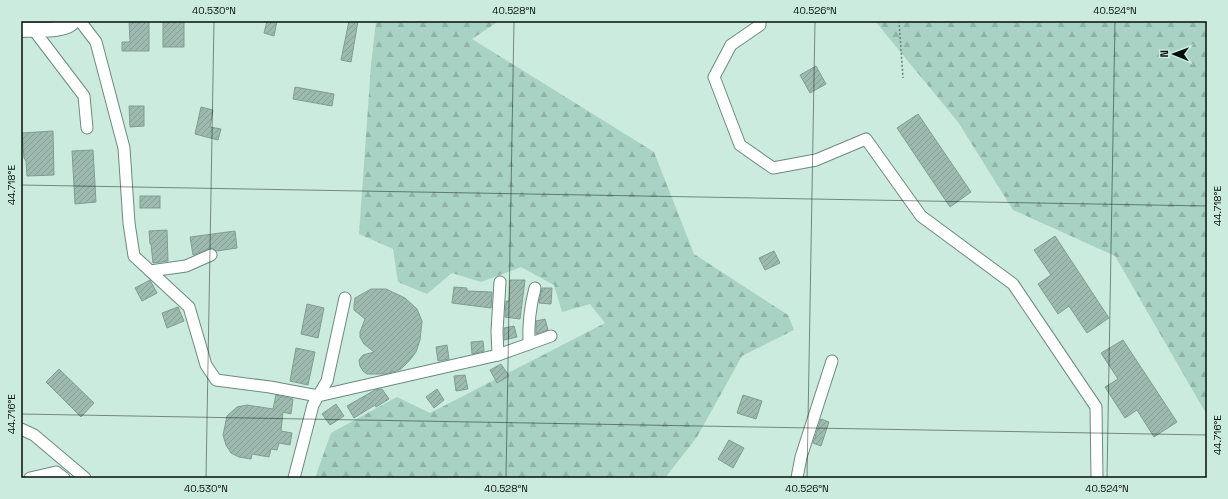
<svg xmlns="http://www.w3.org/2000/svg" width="1228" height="499" viewBox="0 0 1228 499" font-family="'Space Grotesk',sans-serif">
  <defs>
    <pattern id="forest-firs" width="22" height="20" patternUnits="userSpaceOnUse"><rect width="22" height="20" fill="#a8d2c3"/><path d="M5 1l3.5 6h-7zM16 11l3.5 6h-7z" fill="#8fb3a6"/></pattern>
    <pattern id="building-hatch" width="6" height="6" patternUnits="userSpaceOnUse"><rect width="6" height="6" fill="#9cbaaf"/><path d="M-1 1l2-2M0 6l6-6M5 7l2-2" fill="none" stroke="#859f95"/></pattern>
  </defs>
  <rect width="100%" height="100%" fill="#ccebdf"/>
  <g fill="url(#forest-firs)">
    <polygon points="376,21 499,21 472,39 654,152 694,254 788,315 794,330 742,356 697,437 665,478 315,478 331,433 397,397 430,413 605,323 590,304 562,312 554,285 521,267 481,282 452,273 427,294 398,282 393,249 359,234 371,65"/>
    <polygon points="875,21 1207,21 1207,415 1115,256 1013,210 958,122"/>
  </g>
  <g fill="url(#building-hatch)" stroke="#809d92">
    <polygon points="129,21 149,21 149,51 122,51 122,42 130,42"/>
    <rect x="163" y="21" width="21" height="26"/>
    <polygon points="267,21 277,21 274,36 264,33"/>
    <polygon points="349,21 358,21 351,62 341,60"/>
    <polygon points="816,66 826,84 810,93 800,75"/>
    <polygon points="295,87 334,94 332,106 293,99"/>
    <polygon points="129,106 144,106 144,126 130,127"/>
    <polygon points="201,107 213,110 210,127 221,129 218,140 195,134"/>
    <polygon points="918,114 971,192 950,207 897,128"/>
    <polygon points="53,131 54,175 27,176 26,161 24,158 22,133"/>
    <polygon points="93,150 96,202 75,204 72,151"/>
    <rect x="140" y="196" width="20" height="12"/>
    <polygon points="167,230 168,261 153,263 151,244 150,244 149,231"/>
    <polygon points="235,231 237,248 217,251 211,248 193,255 190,237"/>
    <polygon points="1055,236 1109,318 1087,333 1069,306 1058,314 1038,284 1051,275 1034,250"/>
    <polygon points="774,251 780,263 765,270 759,258"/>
    <polygon points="150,280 157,293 142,301 135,288"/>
    <polygon points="510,280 525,280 520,319 505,317 506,301 509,301"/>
    <polygon points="454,287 467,288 467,291 492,292 491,308 452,303"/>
    <polygon points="542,288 552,288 551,304 539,303"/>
    <polygon points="371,289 386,289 405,298 417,309 422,321 420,340 416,352 410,360 401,369 396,371 385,374 367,374 363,371 360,366 359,360 363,355 374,352 364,344 360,337 360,332 365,319 354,310 354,305 355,298"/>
    <polygon points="307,304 324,308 318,338 301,334"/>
    <polygon points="178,307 184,321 167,328 162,313"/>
    <polygon points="545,319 548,330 536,334 536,321"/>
    <polygon points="514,326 517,337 504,340 504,328"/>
    <polygon points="1123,340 1177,422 1154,437 1137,410 1125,418 1105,387 1118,379 1101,353"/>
    <polygon points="483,341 484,351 472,354 471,342"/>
    <polygon points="447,345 449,359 438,361 436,347"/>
    <polygon points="296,348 315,352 308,385 290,381"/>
    <polygon points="501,364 509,376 497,383 490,370"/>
    <polygon points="59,369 94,403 81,417 46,382"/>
    <polygon points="465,375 468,389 456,391 454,376"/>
    <polygon points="382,389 389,399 376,407 375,405 354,418 347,406 375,390"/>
    <polygon points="437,389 444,400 434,408 426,397"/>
    <polygon points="276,395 293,399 291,414 283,412 281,431 292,433 290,445 279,443 277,450 271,449 269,457 252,454 251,459 239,457 231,453 226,445 223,435 227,416 237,407 247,405 273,409"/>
    <polygon points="743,395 762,401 756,419 737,413"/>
    <polygon points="336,404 344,416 330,425 322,414"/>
    <polygon points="821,419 829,422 821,446 813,443"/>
    <polygon points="729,440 744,448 733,468 718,459"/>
  </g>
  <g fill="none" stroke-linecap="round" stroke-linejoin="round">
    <defs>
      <g id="minor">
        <polyline points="80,21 96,42 124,148 129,223 134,256 189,307 206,365 216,380 270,387 318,396 327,381 345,298"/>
        <polyline points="760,21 760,25 731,45 714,77 740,145 773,168 816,160 866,139 921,216 1013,284 1096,407 1097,478"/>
        <polyline points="33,29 84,96 87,128"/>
        <polyline points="150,271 186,266 211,255"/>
        <path d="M529,344C528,324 530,307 535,288"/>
        <polyline points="498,355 497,331 500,282"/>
        <polyline points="21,429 34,435 85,478"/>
        <polyline points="30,478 56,472 64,478"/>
        <polyline points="294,478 313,405 318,396 498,355 551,336"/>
        <polyline points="797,478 801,457 832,361"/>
      </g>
      <path id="major" d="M21,30C35,29 65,33 74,21"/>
    </defs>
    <use href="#minor" stroke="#6d8a7f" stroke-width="13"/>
    <use href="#major" stroke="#6d8a7f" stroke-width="16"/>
    <polyline stroke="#6d827a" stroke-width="1.5" stroke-dasharray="2 2" stroke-linecap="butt" points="899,21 903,78"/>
    <use href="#minor" stroke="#fff" stroke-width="11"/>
    <use href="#major" stroke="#fff" stroke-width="14"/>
  </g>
  <path fill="none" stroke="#050f0b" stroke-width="1" stroke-opacity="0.45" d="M21,185L1207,206M21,414L1207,435M206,478L214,21M506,478L514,21M807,478L815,21M1107,478L1115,21"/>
  <rect width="1228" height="499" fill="none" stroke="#ccebdf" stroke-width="44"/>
  <g transform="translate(1174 54) rotate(271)" stroke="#ccebdf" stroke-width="3" paint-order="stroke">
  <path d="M0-3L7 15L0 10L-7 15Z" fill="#050f0b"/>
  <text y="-6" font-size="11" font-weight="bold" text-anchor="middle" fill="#050f0b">N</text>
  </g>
  <rect x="22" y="22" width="1184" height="455" fill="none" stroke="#050f0b" stroke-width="1.5"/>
  <g font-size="10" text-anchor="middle" fill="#050f0b">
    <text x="214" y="14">40.530°N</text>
    <text x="514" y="14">40.528°N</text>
    <text x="815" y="14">40.526°N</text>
    <text x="1115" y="14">40.524°N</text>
    <text transform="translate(11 185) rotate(-90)" y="4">44.718°E</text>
    <text transform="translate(1217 206) rotate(-90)" y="4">44.718°E</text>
    <text transform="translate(11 414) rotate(-90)" y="4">44.716°E</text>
    <text transform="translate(1217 435) rotate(-90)" y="4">44.716°E</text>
    <text x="206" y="492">40.530°N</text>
    <text x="506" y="492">40.528°N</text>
    <text x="807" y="492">40.526°N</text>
    <text x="1107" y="492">40.524°N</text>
  </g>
</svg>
